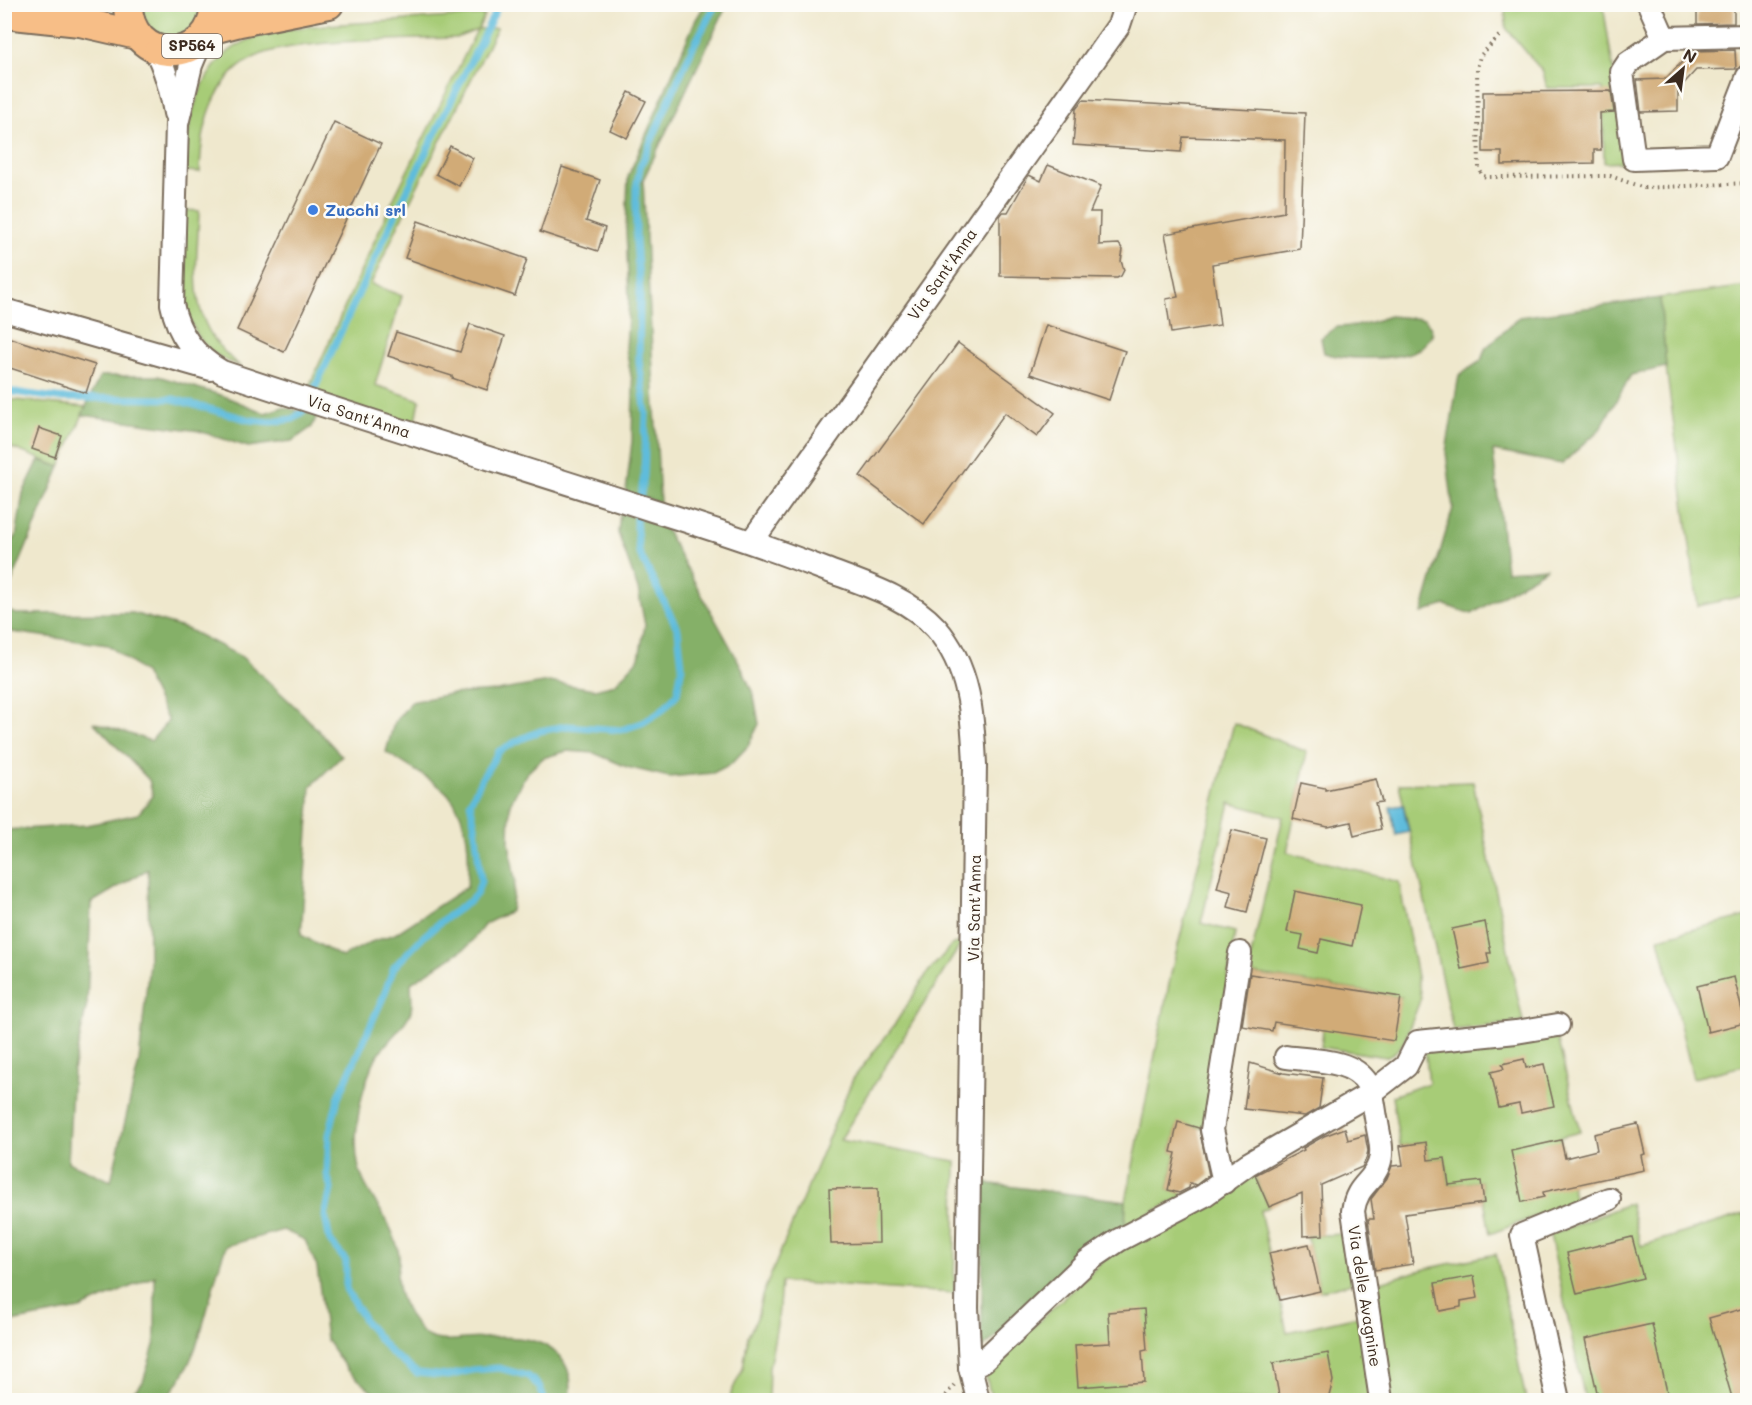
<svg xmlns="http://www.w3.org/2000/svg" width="1752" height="1405" viewBox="0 0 1752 1405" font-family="Mali,sans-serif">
  <rect width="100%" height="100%" fill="#fdfcf7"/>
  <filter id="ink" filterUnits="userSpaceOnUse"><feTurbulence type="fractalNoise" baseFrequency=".0167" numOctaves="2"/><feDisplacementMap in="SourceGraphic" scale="12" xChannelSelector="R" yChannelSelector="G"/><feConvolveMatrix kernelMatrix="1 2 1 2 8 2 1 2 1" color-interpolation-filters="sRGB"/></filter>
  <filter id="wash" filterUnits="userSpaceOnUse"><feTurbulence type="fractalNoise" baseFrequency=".008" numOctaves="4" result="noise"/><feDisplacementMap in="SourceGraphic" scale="24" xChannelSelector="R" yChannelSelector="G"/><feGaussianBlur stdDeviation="1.35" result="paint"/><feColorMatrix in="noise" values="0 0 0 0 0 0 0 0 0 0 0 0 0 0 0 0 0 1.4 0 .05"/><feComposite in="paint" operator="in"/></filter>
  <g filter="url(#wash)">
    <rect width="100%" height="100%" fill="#efe8cd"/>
    <g fill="#a7cc77" stroke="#717b4a" stroke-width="1.5">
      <path d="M143,5H199C203,45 142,48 143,5Z"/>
      <polygon points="1505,5 1603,5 1628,162 1604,163 1603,88 1547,88 1543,72 1506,28"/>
      <path d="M485,15L478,29L497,28L403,215L371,284L402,296L375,385L420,400L415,426L307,391L390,206L477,30L456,38C418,39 379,40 341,42C318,44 294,45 272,51C216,65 201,121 200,172L185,171C187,130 193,84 226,54C259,24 333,25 375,22C412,20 448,17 485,15Z"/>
      <path d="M184,210L199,211C197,275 184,322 240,366C230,362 219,358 211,351C172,316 183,257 184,210Z"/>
      <polygon points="1747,286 1747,595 1698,606 1666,367 1660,298"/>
      <polygon points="5,399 86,407 60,467 5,445"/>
      <polygon points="1234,723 1307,752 1287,852 1399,882 1421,998 1404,1042 1395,1052 1386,1057 1321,1047 1323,1030 1401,997 1247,973 1283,817 1230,803 1201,923 1235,932 1205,1129 1178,1123 1171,1152 1176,1153 1168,1190 1187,1195 1125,1226 1126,1201 1172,969"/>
      <polygon points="1473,782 1523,1022 1453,1030 1399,784"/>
      <polygon points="1747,916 1747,1065 1693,1078 1659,938"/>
      <polygon points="962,942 840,1140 956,1161 954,1293 781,1282 778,1319 769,1368 768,1400 730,1400 731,1393 743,1368 748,1336 757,1318 762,1296 853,1079 893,1027 928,972 953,944"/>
      <polygon points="1556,1033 1580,1132 1560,1137 1575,1201 1490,1234 1481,1181 1449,1185 1445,1158 1428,1160 1426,1142 1400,1146 1392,1096 1429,1083 1425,1049"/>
      <polygon points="1254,1173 1269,1207 1260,1211 1287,1332 1358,1316 1371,1400 992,1400 985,1372 1104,1260"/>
      <polygon points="1630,1203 1641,1246 1744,1214 1748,1227 1747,1400 1585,1400 1550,1235"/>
      <polygon points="1343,1234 1352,1283 1320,1291 1307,1236"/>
      <polygon points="1496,1254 1526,1400 1391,1400 1373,1284 1429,1268"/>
    </g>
    <g fill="#85b068" stroke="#606d43" stroke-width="1.5" fill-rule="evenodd">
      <polygon points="727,5 643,180 660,503 626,492 632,441 633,386 626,349 629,299 626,229 628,177 695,21 704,6"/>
      <polygon points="1660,298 1666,367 1631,375 1600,429 1562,464 1493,451 1506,571 1547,568 1472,614 1445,605 1422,613 1453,508 1446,452 1459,375 1481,361 1485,349 1519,317"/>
      <path d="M1389,316L1424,319L1431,327L1432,335C1428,340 1424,346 1419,349C1397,361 1347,360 1324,353L1321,338L1336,327L1356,326L1375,321Z"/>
      <polygon points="100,376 158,376 224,396 265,413 283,407 317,415 312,427 292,441 248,447 199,431 82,415"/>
      <polygon points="39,460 60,467 5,598 5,550 16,537 23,493"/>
      <path d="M620,513L663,525L741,666L754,696L759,724L748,746L731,764L713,773L669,777L627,767L594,753L567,751L543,758L526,774L510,804L509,842L515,881L511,911L485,924L467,947L411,983C411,991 413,1003 411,1011C405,1028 383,1043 374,1062C359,1094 348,1150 364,1182C376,1206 396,1229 399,1256C400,1262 398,1269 397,1274C397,1286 400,1299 406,1309C410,1318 420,1333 429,1337C440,1342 454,1340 465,1339C502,1337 554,1330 569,1373C572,1381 570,1392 571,1400H383L347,1370L326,1339L317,1267L305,1240L283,1230L226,1246C206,1297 204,1359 164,1400H125L143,1382L155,1342V1276L80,1309L5,1323V830L87,825L138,814L153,796L149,780L93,722L151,741L168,721L144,673L108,645L5,631V609L16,614L133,613L187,629L242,657L302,713L342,756L311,786L301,935L342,957L371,942L395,934L467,887C470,854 470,820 448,794C438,782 400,762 386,752L394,723L411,702L450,694L497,691L549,682L595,689L615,684L639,658L645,625L638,589L618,533ZM148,869L149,963L139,1062L111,1181L68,1162L73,1070L87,1004L91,903Z"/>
      <polygon points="984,1183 1126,1201 1125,1226 981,1349"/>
    </g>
    <polygon fill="#5ebcdc" stroke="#4c737d" stroke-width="1.5" points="1403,805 1409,832 1396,835 1390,807"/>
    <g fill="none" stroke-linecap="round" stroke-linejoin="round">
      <g stroke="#5ebcdc" stroke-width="7">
        <polyline points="6,391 57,398 173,399 250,420 271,422 293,419 303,411 314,390 396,213 499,4"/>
        <polyline points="544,1400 540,1387 528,1376 499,1368 472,1370 448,1376 417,1373 391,1353 366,1323 346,1289 346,1261 330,1241 325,1216 331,1189 327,1174 329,1135 338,1098 384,995 394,967 423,937 444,919 470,901 477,893 481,881 475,826 470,802 482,778 499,751 519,740 540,731 566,726 621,730 642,723 661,711 677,694 682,666 678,630 639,552 636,521 644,476 646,414 639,361 640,292 636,242 636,189 640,167 678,80 693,47 716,4"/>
      </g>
    </g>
    <g id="blocks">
      <g fill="#d1ab77">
        <polygon points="1697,4 1734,4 1734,23 1697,24"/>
        <polygon points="1735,50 1736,69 1696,70 1678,90 1678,111 1641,112 1637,80 1665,79 1693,51"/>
        <polygon points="1611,91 1614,112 1600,113 1601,150 1594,150 1594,163 1502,165 1502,152 1483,152 1483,92"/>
        <polygon points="629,92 646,101 627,138 610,130"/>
        <polygon points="1083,100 1305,113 1300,249 1212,264 1220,325 1171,333 1166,299 1178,297 1165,234 1284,212 1285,140 1183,137 1181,152 1073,145 1076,109"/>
        <polygon points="334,122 381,144 284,352 237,330"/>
        <polygon points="450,146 473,158 459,186 436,174"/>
        <polygon points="1048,165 1101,186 1090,212 1100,212 1099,245 1119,244 1123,250 1121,261 1124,270 1121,276 1117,278 1000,276 1000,216 1003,212 1008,212 1029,175 1041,181"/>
        <polygon points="562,167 600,180 586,221 605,228 598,251 540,232"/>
        <polygon points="418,221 527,259 515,296 405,258"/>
        <polygon points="470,324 505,336 487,390 452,378 452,376 388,356 396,332 460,352"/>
        <polygon points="1046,325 1125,351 1109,400 1030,374"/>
        <polygon points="4,336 95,365 86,393 4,366"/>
        <polygon points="958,343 1055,413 1037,437 1005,413 924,524 860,476"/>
        <polygon points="39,428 62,436 55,457 32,449"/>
        <polygon points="1376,779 1382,802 1375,803 1381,829 1354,836 1351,822 1328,827 1293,819 1301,783 1325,788 1325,790"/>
        <polygon points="1232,830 1266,838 1247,912 1228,907 1232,892 1217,888"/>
        <polygon points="1295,891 1361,905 1352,946 1321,939 1318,953 1300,949 1303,935 1287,932"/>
        <polygon points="1485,922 1491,953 1487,953 1489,963 1461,969 1452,929"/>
        <polygon points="1250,974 1401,997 1394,1041 1274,1022 1272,1031 1242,1026"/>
        <polygon points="1734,977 1745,1023 1708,1032 1697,986"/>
        <polygon points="1524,1059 1526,1068 1544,1064 1554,1106 1521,1113 1519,1104 1499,1108 1491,1072 1504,1069 1502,1064"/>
        <polygon points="1250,1063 1283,1073 1323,1078 1319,1108 1305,1116 1244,1109"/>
        <polygon points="1178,1122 1199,1128 1209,1175 1196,1185 1190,1183 1189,1188 1179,1193 1168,1190 1176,1153 1171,1152"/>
        <polygon points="1638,1124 1645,1154 1641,1155 1644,1170 1543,1192 1544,1197 1522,1202 1511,1151 1561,1140 1565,1158 1597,1150 1594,1134"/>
        <polygon points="1345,1128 1348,1140 1365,1135 1368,1151 1366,1159 1362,1167 1321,1185 1323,1235 1303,1236 1302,1193 1269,1207 1255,1175 1304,1150 1303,1148 1324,1136"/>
        <polygon points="1426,1142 1428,1160 1445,1158 1449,1185 1481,1181 1484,1203 1405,1214 1413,1264 1375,1270 1368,1219 1374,1219 1371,1199 1387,1178 1392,1166 1403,1165 1400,1146"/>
        <polygon points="878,1188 879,1243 831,1244 829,1189"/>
        <polygon points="1632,1237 1643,1278 1577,1294 1567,1253"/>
        <polygon points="1309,1244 1320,1291 1280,1300 1269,1253"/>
        <polygon points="1474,1276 1478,1298 1461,1301 1461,1307 1440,1311 1435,1283"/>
        <polygon points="1748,1307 1748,1401 1733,1401 1709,1318"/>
        <polygon points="1144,1309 1147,1350 1142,1351 1144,1382 1078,1387 1075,1345 1110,1343 1108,1312"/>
        <polygon points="1652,1324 1669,1401 1599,1401 1585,1339"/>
        <polygon points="1328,1353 1333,1381 1329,1396 1324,1401 1280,1401 1273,1363"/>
      </g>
    </g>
  </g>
  <g filter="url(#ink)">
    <use href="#blocks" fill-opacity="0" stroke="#7a6c5b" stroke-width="1.5"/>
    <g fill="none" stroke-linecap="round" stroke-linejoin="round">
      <defs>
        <g id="minor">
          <polyline points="1649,4 1664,38 1748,36"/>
          <polyline points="1664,38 1628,63 1622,72 1634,159 1717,156 1748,76"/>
          <path d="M201,41L191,65L177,124L172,304C178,335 195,357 222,372C365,420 509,464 652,510C710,528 767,547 824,569C863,584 907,596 936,628C970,667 973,716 975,765L967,1308L970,1367L978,1400"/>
          <path d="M155,49C166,70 171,90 175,113"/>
          <polyline points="4,310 211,369"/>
          <polyline points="752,541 1119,25 1126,4"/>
          <path d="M1286,1057C1312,1061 1351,1058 1367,1083C1374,1094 1374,1110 1377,1123C1379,1136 1384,1151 1379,1164C1372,1184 1357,1184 1353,1211L1381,1400"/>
          <polyline points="1224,1182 1212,1130 1240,953"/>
          <polyline points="970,1367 983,1361 1088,1261 1119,1240 1203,1196 1248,1164 1371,1093 1406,1066 1418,1042 1516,1032 1558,1025"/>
          <polyline points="1558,1400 1522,1235 1609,1199"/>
        </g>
        <g id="major">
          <path d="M128,4C128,66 213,68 215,4"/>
          <polyline points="4,14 80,22 137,35"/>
          <polyline points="209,30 240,22 329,4"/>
        </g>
      </defs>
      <use href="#minor" stroke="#7a6c5b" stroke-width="26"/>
      <use href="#major" stroke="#7a6c5b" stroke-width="32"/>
      <g stroke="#7a6c5b" stroke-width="4" stroke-dasharray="1.5 4.5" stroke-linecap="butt">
        <polyline points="1499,36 1480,56 1477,69 1479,169 1483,176 1489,177 1610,176 1644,188 1748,183"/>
        <polyline points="942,1400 954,1385"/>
      </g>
      <use href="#minor" stroke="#fff" stroke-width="22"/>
      <use href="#major" stroke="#f7be87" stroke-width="28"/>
    </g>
  </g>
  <circle fill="#3f7fe0" stroke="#fdfcf7" stroke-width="2" cx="313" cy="210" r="6"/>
  <g text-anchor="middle" stroke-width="5" stroke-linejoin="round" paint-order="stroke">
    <rect fill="#fdfcf7" stroke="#75695f" stroke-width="1.5" x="162" y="34" width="60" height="24" rx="4.5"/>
    <g font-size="15" font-weight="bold" fill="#3b2a1e">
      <text x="192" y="51">SP564</text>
    </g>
    <g font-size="16" font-weight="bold" fill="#366cbe" stroke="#fdfcf7" text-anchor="start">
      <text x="325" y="216">Zucchi srl</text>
    </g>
    <g font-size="16" fill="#3b2a1e" stroke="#fdfcf7">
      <text transform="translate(942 274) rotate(-55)" y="6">Via Sant'Anna</text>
      <text transform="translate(359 416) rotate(18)" y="6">Via Sant'Anna</text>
      <text transform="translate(974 908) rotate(-89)" y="6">Via Sant'Anna</text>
      <text transform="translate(1365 1296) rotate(81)" y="6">Via delle Avagnine</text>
    </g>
  </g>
  <rect width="1752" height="1405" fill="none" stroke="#fdfcf7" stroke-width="24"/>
  <g transform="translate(1683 69) rotate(28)" stroke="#fdfcf7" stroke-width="4.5" paint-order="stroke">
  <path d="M0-4.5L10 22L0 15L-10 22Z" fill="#3b2a1e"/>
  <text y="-9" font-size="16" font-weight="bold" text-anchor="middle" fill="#3b2a1e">N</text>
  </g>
</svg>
